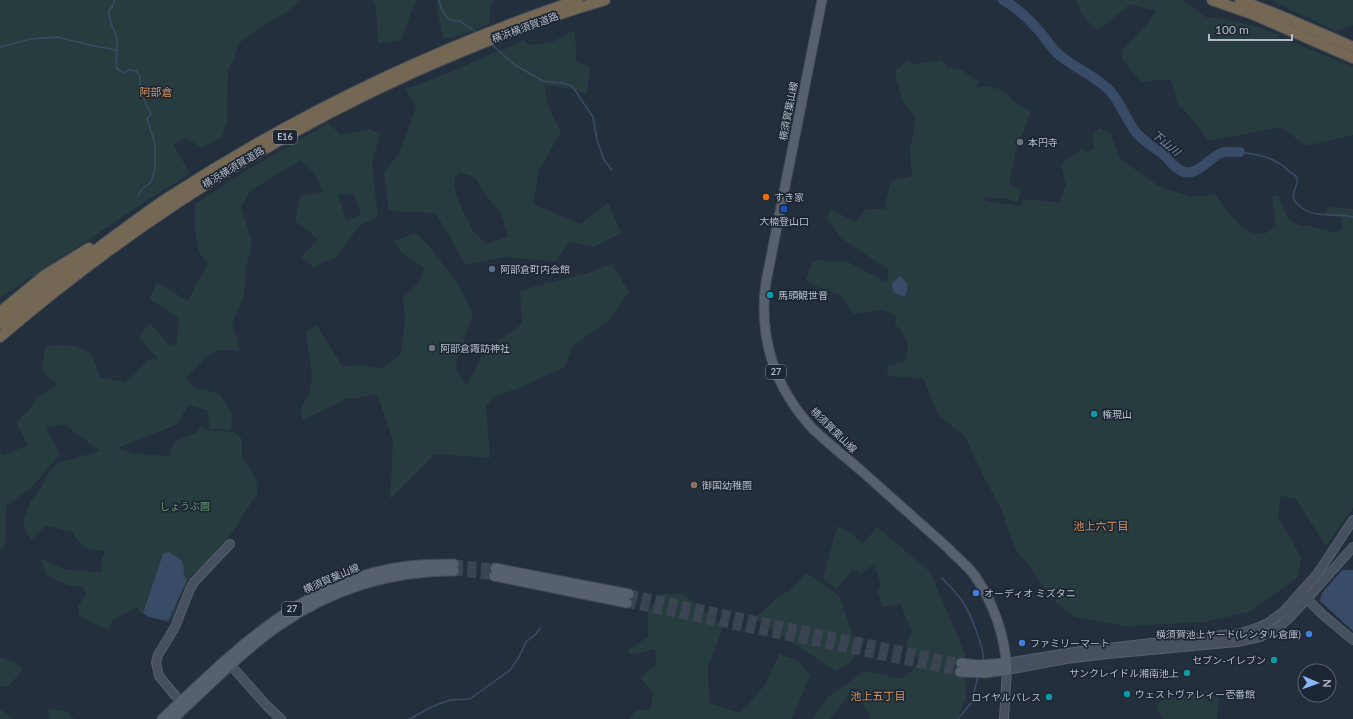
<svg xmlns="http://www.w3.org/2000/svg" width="1353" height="719" viewBox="0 0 1353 719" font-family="Lato,'Noto Sans JP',sans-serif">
  <rect width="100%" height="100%" fill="#242f3e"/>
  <g fill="#263c3f" fill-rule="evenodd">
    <polygon points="0,0 301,0 288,11 264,25 238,44 233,62 228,68 227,120 222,137 202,148 186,138 173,144 190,174 154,196 0,298"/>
    <polygon points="372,0 416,0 401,40 378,43 376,7"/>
    <polygon points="437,0 494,0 490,7 489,24 465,34 443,39 438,13"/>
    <polygon points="1077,0 1180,0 1188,3 1205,17 1220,18 1257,27 1278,34 1281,40 1283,38 1353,67 1353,135 1306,146 1281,127 1209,141 1182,107 1179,108 1171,80 1156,80 1142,82 1122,60 1123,49 1147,24 1156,11 1130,4 1104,26 1096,30 1082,15"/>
    <polygon points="1271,0 1353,0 1353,25 1335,31"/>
    <path d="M575,30L576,61L590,67L587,95L572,89L545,85C545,102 553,117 561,132L539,170L533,204L581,224L608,202L621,233L593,247L570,242L555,262L504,257L465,265L451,238L435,213L402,212L389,210L384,172L399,154L416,107L405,89L441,76L524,40L528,45L550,43ZM460,173L469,175L477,180L483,191L501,214L508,236L487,244L473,231L460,205L454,186L455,177Z"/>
    <path d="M941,60L948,68L960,69L978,81L976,88L986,86L1003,90L1017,104L1031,111L1015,154L1009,184L1021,190L1018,202L1004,198H987L983,196L986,201L1020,206L1023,200H1040L1059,203L1066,185L1061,164L1081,149L1089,152L1094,148L1092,134L1100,128L1111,133L1119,158L1160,187L1191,197L1215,194C1225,208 1245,240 1266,233C1269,232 1273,228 1276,225L1272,197L1279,195L1281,203L1288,219L1301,226H1310L1336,233L1343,228L1342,218L1325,215L1328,207L1353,209V508L1326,546L1295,498L1281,496L1278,517L1301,557L1298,577L1251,611L1206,622L1125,626L1075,617L1052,599L1029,566L1015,549L1000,506L984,478L965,436L939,416L923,378L887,376L888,366L906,361L908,344L901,331L895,324L896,315L882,310L853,314L840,295L815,286L806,280L812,262L820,260L830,262L846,261L887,282L889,270L841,238L827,219L831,209L855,222L866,209H884L891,181L912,176L910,148L914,130L916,118L902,100L895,75L897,69L907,61L915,64Z"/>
    <path d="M328,123L341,135L369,129L380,134L372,165L378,217L359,226L335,258L313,267L301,257L318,239L295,221L301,195L323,192L315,174L301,160L251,190L241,207L252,243L246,267L244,297L232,323L240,350H220L207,356L186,378L194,387L220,394L232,414L231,430L210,429L207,410L189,405L176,425L117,448L134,454L170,456C173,437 180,439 195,434L201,425L207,430L234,432L242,439V458C251,469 259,479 257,494L229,537L202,567L192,574L183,589L172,619L168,622L149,617L138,611L139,606L112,620L109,630L94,624L79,615L78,606L86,595L84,587L68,585L46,575L41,559L68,570L101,572C102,565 100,556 106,551L100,550L86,549L75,537L72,532L46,526L31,540L23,523L30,502L42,486L49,471L58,463L100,451L64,424L46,428L60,454L32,487L6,506V538L3,549H0V453L3,455L28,445L16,422L29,410L37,398L57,384L42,371L45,347C65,342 72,345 91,353L101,378L125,382L148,360L158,359L139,337L150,323L170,346L177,342L179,318L149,299L157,282L188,301L195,286L208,264L199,252L195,233V204L244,172ZM354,193L361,214L346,221L338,195Z"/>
    <polygon points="416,233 429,246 457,283 473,313 455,368 467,386 483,352 522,324 520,292 536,286 585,274 612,264 629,292 609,320 573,346 565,367 521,387 494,397 486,407 490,458 435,454 390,499 393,441 377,394 357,398 348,398 303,420 300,411 310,391 312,376 306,331 317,326 343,367 356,365 383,368 401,354 405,319 403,298 420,281 424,268 401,252 394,241"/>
    <polygon points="837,526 851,533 863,544 877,527 930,572 965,653 966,697 957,719 870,719 870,716 854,688 830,719 812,719 829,696 865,671 901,679 912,671 919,660 906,644 912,632 901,605 897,604 883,607 877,591 881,584 874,564 861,574 854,569 836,589 823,578"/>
    <polygon points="806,574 812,576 839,596 856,644 854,656 851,662 836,671 755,619 781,594 788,592"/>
    <polygon points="658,594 683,594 723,627 708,667 709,703 740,713 765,685 779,654 799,661 810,675 792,719 629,719 636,710 650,710 653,692 640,678 656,665 655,649 632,655 627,651 648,637 648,612"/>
    <polygon points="0,658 16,663 23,669 8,687 0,686"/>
    <polygon points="1209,691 1219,691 1217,719 1164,719 1156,709 1163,697 1180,697"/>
    <polygon points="47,708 68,712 74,719 49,719"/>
    <polygon points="0,709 14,719 0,719"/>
  </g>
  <g fill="#394c67">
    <polygon points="900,276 907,283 907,290 905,297 899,295 893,292 892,283"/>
    <path d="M169,552C172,555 178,557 181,560C186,566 181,573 187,580L168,621L149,617L143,613L163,554Z"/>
    <polygon points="1342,570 1353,570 1353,631 1320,601 1322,593"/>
  </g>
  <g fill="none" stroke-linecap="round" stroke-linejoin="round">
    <g stroke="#394c67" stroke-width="1.5">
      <path d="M114,0L113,6L109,10C108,22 115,29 117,40C118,50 115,59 117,69L124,73L128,70L136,71L140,75V90L151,114L147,119L155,144V169L151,182L141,190L137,198"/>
      <polyline points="439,0 442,10 449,20 460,21 477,33"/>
      <polyline points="491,44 515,65 543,81 562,83 572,86 593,117 597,140 604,160 612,170"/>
      <polyline points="0,47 30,39 57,37 94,46 116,50"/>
      <path d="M1240,152C1261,156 1274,156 1290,172C1292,173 1296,176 1297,178C1300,186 1284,196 1302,208C1315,218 1337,213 1353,217"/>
      <path d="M942,578C949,586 957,593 963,602C969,611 986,651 983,662"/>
      <polyline points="410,719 431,707 450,700 470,699 510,670 519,657 526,642 536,634 540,628"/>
      <polyline points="958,719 971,703 978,677"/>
    </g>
    <path stroke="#394c67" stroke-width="10" d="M1003,0C1018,8 1029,19 1040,32C1046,39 1051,47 1057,53C1073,68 1096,75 1111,92C1121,104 1126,119 1135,131C1143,142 1156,148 1165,156C1171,162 1175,169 1184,172C1199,175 1209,158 1221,153C1227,151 1234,152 1240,152"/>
    <g stroke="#3a4453" stroke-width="9" stroke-dasharray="9 4.5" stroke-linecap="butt">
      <polyline points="454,564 495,568"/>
      <polyline points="454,571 494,576"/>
      <polyline points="629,594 961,663"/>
      <polyline points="627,603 960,672"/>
    </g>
    <defs>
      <g id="secondary">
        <polyline points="1304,596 1322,614 1353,640"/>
        <polyline points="227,661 267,706 281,719"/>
        <polyline points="1006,663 1080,651 1241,633 1251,630 1268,623 1283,612 1318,573 1353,520"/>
        <polyline points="183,705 159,676 156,662 158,655 175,627 190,589 194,582 230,544"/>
        <polyline points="1004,719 1007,670 1066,659 1108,654 1237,642 1260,637 1279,627 1288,619 1307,599 1353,547"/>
      </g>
      <g id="primary">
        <path d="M822,0L766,282C758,338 775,389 814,430C830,445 848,459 865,474C893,499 921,524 949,549C957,558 968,566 975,576C994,604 1005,637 1007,670L985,673L960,672"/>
        <polyline points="495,568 629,594"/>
        <polyline points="494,576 627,603"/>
        <polyline points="961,663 977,665 1006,663"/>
        <path d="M162,719C234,651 305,578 408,566C423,564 439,564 454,564"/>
        <path d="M173,719C208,687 241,652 280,625C332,589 391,571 454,571"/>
      </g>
      <g id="highway">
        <polyline points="1212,0 1252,14 1353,58"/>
        <polyline points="1240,0 1286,18 1353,47"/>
        <polyline points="0,312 45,275 89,248"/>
        <path d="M0,324C30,298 61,275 93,252C117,234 141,216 166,199C295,115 432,49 578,0"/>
        <path d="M0,337C125,230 262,141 412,73C475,45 539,19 605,0"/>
      </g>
    </defs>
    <use href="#secondary" stroke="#565f6c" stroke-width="10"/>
    <use href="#primary" stroke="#414a57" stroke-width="11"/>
    <use href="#highway" stroke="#434c59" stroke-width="12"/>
    <use href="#secondary" stroke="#465061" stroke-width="8"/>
    <use href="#primary" stroke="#56606e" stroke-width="9"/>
    <use href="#highway" stroke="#746855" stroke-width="10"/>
  </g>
  <g fill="#6b7280" stroke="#1d2633" stroke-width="1.5">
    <circle cx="1020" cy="142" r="4"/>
    <circle cx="432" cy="348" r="4"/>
  </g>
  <circle fill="#e8710a" stroke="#1d2633" stroke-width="1.5" cx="766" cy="197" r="4"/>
  <rect fill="#1a4fb4" stroke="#1d2633" stroke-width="1.5" x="780" y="205" width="8" height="8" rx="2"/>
  <circle fill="#5c6f8a" stroke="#1d2633" stroke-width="1.5" cx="492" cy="269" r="4"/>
  <g fill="#0f9aa8" stroke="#1d2633" stroke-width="1.5">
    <circle cx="770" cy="295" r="4"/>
    <circle cx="1094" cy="414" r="4"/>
    <circle cx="1274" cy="660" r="4"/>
    <circle cx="1187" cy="673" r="4"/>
    <circle cx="1127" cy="694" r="4"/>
    <circle cx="1049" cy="697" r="4"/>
  </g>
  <circle fill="#8d6e63" stroke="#1d2633" stroke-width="1.5" cx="694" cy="485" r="4"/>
  <g fill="#3f7fe0" stroke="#1d2633" stroke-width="1.5">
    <circle cx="976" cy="593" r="4"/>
    <circle cx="1309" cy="634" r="4"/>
    <circle cx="1022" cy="643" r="4"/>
  </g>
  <g text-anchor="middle" stroke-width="3.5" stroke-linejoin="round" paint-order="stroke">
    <g fill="#1d2633" stroke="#878f9c" stroke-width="1">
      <rect x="273" y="130" width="24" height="14" rx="3"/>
      <rect x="766" y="365" width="20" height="14" rx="3"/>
      <rect x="282" y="602" width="20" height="14" rx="3"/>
    </g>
    <g font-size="9" font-weight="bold" fill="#b4bcc9">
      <text x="285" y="140">E16</text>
      <text x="776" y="375">27</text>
      <text x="292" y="612">27</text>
    </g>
    <g font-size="10" fill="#b4bcc9" stroke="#1d2633">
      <text transform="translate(525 27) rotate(-20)" y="4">横浜横須賀道路</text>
      <text transform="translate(788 111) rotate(-79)" y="4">横須賀葉山線</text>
      <text transform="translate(233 167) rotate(-31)" y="4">横浜横須賀道路</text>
      <text transform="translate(834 430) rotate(44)" y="4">横須賀葉山線</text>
      <text transform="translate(331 578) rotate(-23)" y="4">横須賀葉山線</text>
    </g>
    <g font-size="10" fill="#b4bcc9" stroke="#1d2633" text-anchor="start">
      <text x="1028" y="146">本円寺</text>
      <text x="774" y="201">すき家</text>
      <text x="784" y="225" text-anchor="middle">大楠登山口</text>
      <text x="500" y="273">阿部倉町内会館</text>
      <text x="778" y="299">馬頭観世音</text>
      <text x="440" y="352">阿部倉諏訪神社</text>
      <text x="1102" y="418">権現山</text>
      <text x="702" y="489">御国幼稚園</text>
      <text x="984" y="597">オーディオ ミズタニ</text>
      <text x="1301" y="638" text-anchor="end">横須賀池上ヤード(レンタル倉庫)</text>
      <text x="1030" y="647">ファミリーマート</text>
      <text x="1266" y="664" text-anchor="end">セブン-イレブン</text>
      <text x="1179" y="677" text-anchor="end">サンクレイドル湘南池上</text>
      <text x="1135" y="698">ウェストヴァレィー壱番館</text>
      <text x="1041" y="701" text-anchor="end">ロイヤルパレス</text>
    </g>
    <g font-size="10" fill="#6b9a76" stroke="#1d2633">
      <text x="185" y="510">しょうぶ園</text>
    </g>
    <g font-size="11" fill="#d59563" stroke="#1d2633">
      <text x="156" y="96">阿部倉</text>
      <text x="1101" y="530">池上六丁目</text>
      <text x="878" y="700">池上五丁目</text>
    </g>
    <g font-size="11" font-style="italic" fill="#7c92b1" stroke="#1d2633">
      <text transform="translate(1166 143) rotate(40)" y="4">下山川</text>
    </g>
  </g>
  <g transform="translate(1317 683) rotate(92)"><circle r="19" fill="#1d2633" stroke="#59626f"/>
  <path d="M0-3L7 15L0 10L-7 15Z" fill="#8ab4f8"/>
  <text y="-6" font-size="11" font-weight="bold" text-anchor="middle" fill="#b4bcc9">N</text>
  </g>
  <path d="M1209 34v6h83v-6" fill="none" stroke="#b4bcc9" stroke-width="2"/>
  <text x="1215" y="34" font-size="12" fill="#b4bcc9" stroke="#1d2633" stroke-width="3" paint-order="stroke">100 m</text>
</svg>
